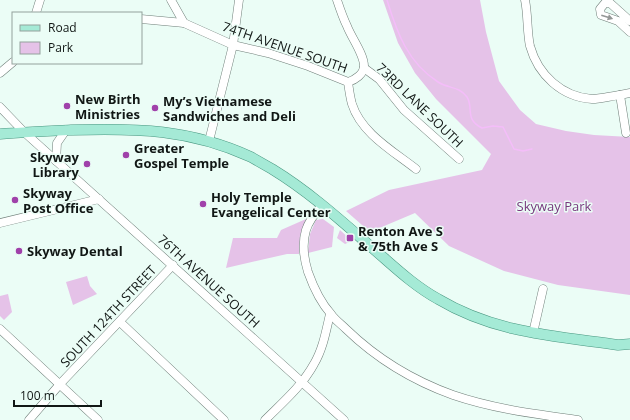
<svg xmlns="http://www.w3.org/2000/svg" width="630" height="420" viewBox="0 0 630 420" font-family="'Open Sans',sans-serif">
  <rect width="100%" height="100%" fill="#ebfdf6"/>
  <g fill="#e5c2e8">
    <polygon points="383,0 480,0 486,32 499,81 520,110 536,124 566,131 594,135 630,137 630,295 558,285 504,271 449,246 415,213 370,232 346,211 389,190 482,170 491,154 436,99 415,73 398,43"/>
    <polygon points="306,219 300,236 299,254 287,254 226,268 233,238 277,238 281,230"/>
    <polygon points="323,219 334,227 332,247 308,253 310,234 316,220"/>
    <polygon points="340,230 352,241 345,244 337,238"/>
    <polygon points="87,276 90,286 97,294 73,305 66,282"/>
    <polygon points="8,294 12,312 4,320 0,316 0,296"/>
  </g>
  <g fill="none" stroke-linecap="round" stroke-linejoin="round">
    <path stroke="#f4bdf9" stroke-width="1.5" d="M387,0C397,33 408,63 438,82C449,89 459,86 467,97C474,108 464,119 482,128L493,126L503,127L514,149L523,151L532,149"/>
    <defs>
      <g id="minor">
        <path d="M171,0L184,23L233,45L268,53L308,66L348,82C355,80 364,74 364,66C364,54 351,37 347,26C343,18 340,9 337,0"/>
        <path d="M525,0C528,14 527,33 530,46C538,75 562,97 592,99C601,99 611,96 620,95"/>
        <polyline points="36,13 40,0"/>
        <polyline points="141,19 184,23"/>
        <polyline points="630,21 610,3 605,3 600,9 601,15 618,21 630,32"/>
        <polyline points="364,68 379,79 404,110 459,159"/>
        <polyline points="0,73 13,62"/>
        <path d="M348,82C349,89 350,97 352,104C361,133 393,151 416,169"/>
        <polyline points="0,107 24,132 344,420"/>
        <polyline points="626,133 620,95 630,93"/>
        <polyline points="209,141 233,45 239,0"/>
        <polyline points="56,161 57,143 66,130"/>
        <path d="M322,205C316,212 309,220 306,230C302,243 304,259 308,272C313,286 321,303 331,314C335,320 341,324 346,329C376,358 414,381 453,395C494,409 536,414 578,420"/>
        <polyline points="0,223 99,199"/>
        <polyline points="120,322 224,420"/>
        <polyline points="0,329 98,420"/>
        <polyline points="533,333 543,289"/>
        <polyline points="29,420 60,384 173,265"/>
        <path d="M265,420C282,403 302,386 314,364C323,349 326,331 330,314"/>
      </g>
      <path id="major" d="M0,134C24,132 48,131 71,130C137,128 190,129 251,157C258,161 265,165 272,169C313,194 348,227 384,258C401,273 418,288 438,299C495,333 554,336 618,345L630,344"/>
    </defs>
    <use href="#minor" stroke="#6f7f79" stroke-width="9"/>
    <use href="#major" stroke="#4a9781" stroke-width="11"/>
    <use href="#minor" stroke="#fff" stroke-width="8"/>
    <use href="#major" stroke="#a5ead6" stroke-width="10"/>
  </g>
  <defs><path id="oneway-solid" d="M-6-.8H1V-3.2L6.5 0L1 3.2V.8H-6Z"/></defs>
  <use fill="#949796" href="#oneway-solid" transform="translate(607 17) rotate(18)"/>
  <g fill="#a041aa" stroke="#ebfdf6" stroke-width="1.5">
    <circle cx="67" cy="106" r="4"/>
    <circle cx="155" cy="108" r="4"/>
    <circle cx="126" cy="155" r="4"/>
    <circle cx="87" cy="164" r="4"/>
    <circle cx="15" cy="200" r="4"/>
    <circle cx="203" cy="204" r="4"/>
    <rect x="346" y="234" width="8" height="8" rx="2"/>
    <circle cx="19" cy="251" r="4"/>
  </g>
  <g text-anchor="middle" stroke-width="3" stroke-linejoin="round" paint-order="stroke">
    <g font-size="13" fill="#111715" stroke="#ebfdf6">
      <text transform="translate(285 47) rotate(19)" y="5">74TH AVENUE SOUTH</text>
      <text transform="translate(420 105) rotate(44)" y="5">73RD LANE SOUTH</text>
      <text transform="translate(209 281) rotate(42)" y="5">76TH AVENUE SOUTH</text>
      <text transform="translate(108 316) rotate(-47)" y="5">SOUTH 124TH STREET</text>
    </g>
    <g font-size="13" font-weight="bold" fill="#111715" stroke="#ebfdf6" text-anchor="start">
      <text x="75" y="104">New Birth<tspan x="75" dy="15">Ministries</tspan></text>
      <text x="163" y="106">My’s Vietnamese<tspan x="163" dy="15">Sandwiches and Deli</tspan></text>
      <text x="134" y="153">Greater<tspan x="134" dy="15">Gospel Temple</tspan></text>
      <text x="79" y="162" text-anchor="end">Skyway<tspan x="79" dy="15">Library</tspan></text>
      <text x="23" y="198">Skyway<tspan x="23" dy="15">Post Office</tspan></text>
      <text x="211" y="202">Holy Temple<tspan x="211" dy="15">Evangelical Center</tspan></text>
      <text x="358" y="236">Renton Ave S<tspan x="358" dy="15">&amp; 75th Ave S</tspan></text>
      <text x="27" y="256">Skyway Dental</text>
    </g>
    <g font-size="13" fill="#77377d" stroke="#ebfdf6">
      <text x="554" y="211">Skyway Park</text>
    </g>
  </g>
  <rect x="12" y="12" width="130" height="52" fill="#ebfdf6" stroke="#94a19c"/>
  <rect x="20" y="25" width="20" height="6" fill="#a5ead6" stroke="#94a19c"/>
  <text x="48" y="32" font-size="12" fill="#111715">Road</text>
  <rect x="20" y="42" width="20" height="12" fill="#e5c2e8" stroke="#94a19c"/>
  <text x="48" y="52" font-size="12" fill="#111715">Park</text>
  <path d="M14 400v6h87v-6" fill="none" stroke="#111715" stroke-width="2"/>
  <text x="20" y="400" font-size="12" fill="#111715" stroke="#ebfdf6" stroke-width="3" paint-order="stroke">100 m</text>
</svg>
